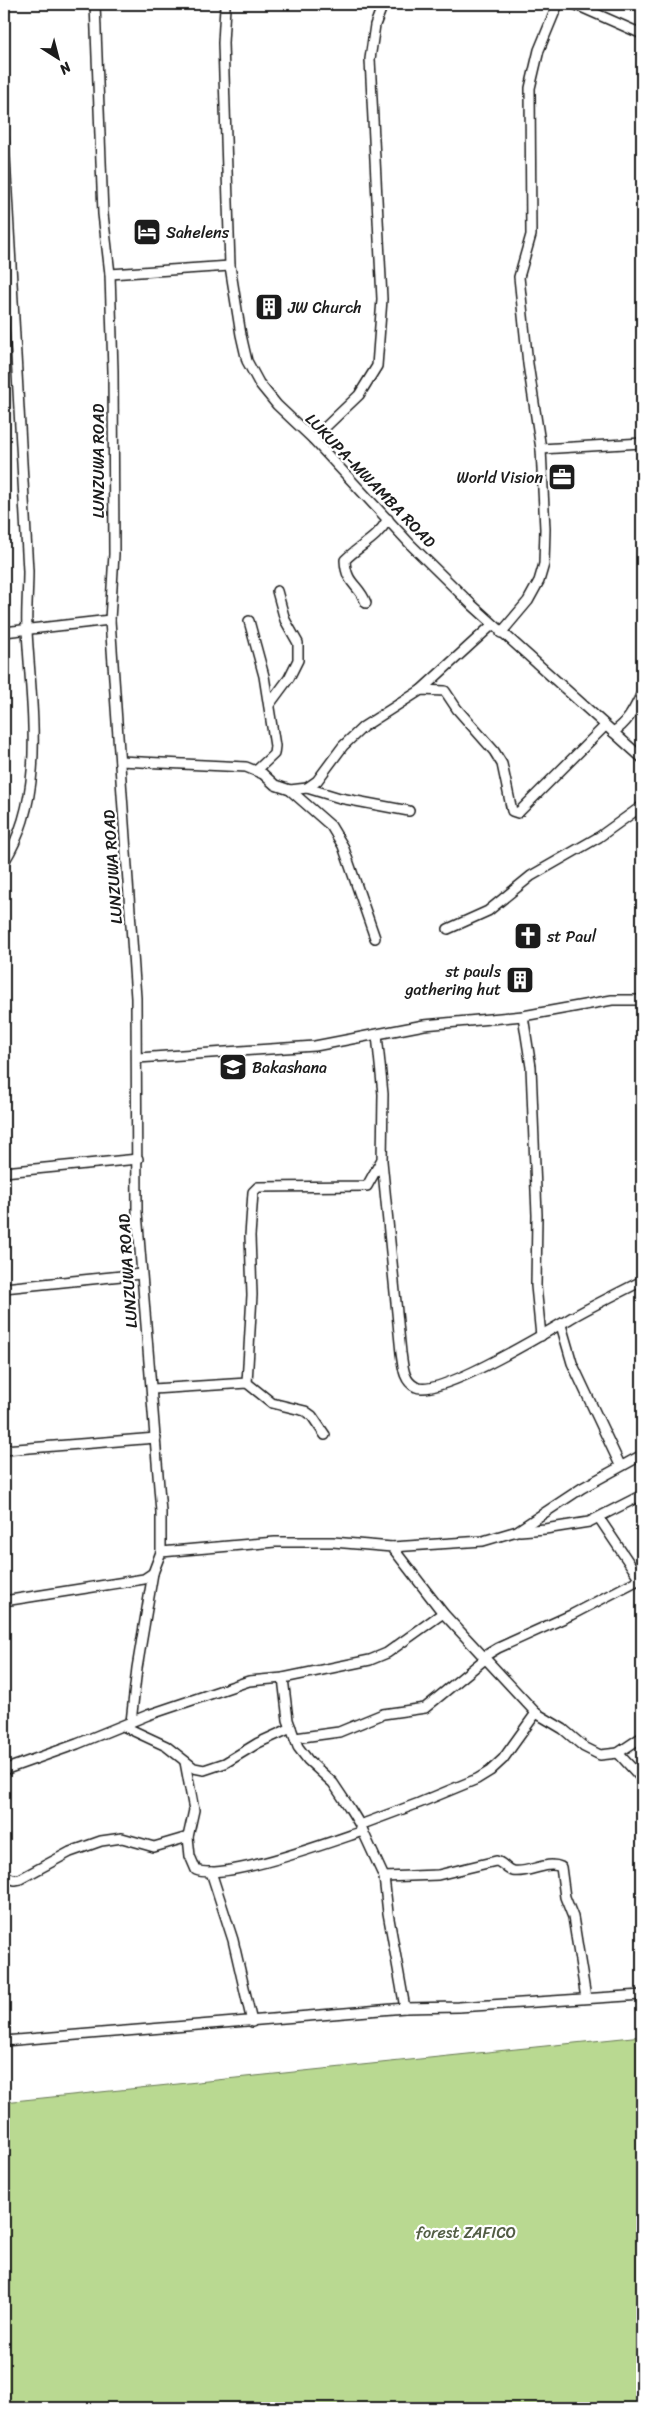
<svg xmlns="http://www.w3.org/2000/svg" width="646" height="2412" viewBox="0 0 646 2412" font-family="Sriracha,sans-serif">
  <rect width="100%" height="100%" fill="#fff"/>
  <filter id="ink" filterUnits="userSpaceOnUse"><feTurbulence type="fractalNoise" baseFrequency=".02" numOctaves="2"/><feDisplacementMap in="SourceGraphic" scale="10" xChannelSelector="R" yChannelSelector="G"/><feConvolveMatrix kernelMatrix="1 2 1 2 8 2 1 2 1" color-interpolation-filters="sRGB"/></filter>
  <g filter="url(#ink)">
    <polygon fill="#b9d991" stroke="#6a7a56" points="642,2036 642,2408 4,2408 4,2102"/>
    <g fill="none" stroke-linecap="round" stroke-linejoin="round">
      <defs>
        <g id="minor">
          <polyline points="574,4 642,34"/>
          <polyline points="225,7 223,43 230,266 241,335 247,361 259,383 277,405 313,439 412,546 471,604 642,758"/>
          <path d="M4,139L28,571C28,591 26,611 27,631C31,707 47,795 4,862"/>
          <polyline points="110,274 230,266"/>
          <polyline points="313,439 359,395 377,366 382,299 370,59 375,25 383,4"/>
          <polyline points="541,449 642,443"/>
          <path d="M366,603C359,584 346,585 345,560C361,544 376,540 388,519"/>
          <polyline points="249,621 264,676 275,746 274,754 257,770"/>
          <polyline points="4,632 110,620"/>
          <polyline points="501,633 528,601 539,581 544,564 545,529 541,449 528,364 519,277 531,235 530,88 539,50 558,4"/>
          <polyline points="421,690 492,625"/>
          <polyline points="269,705 289,678 298,660 298,643 285,620 277,591"/>
          <path d="M613,732C629,722 634,709 642,693"/>
          <polyline points="120,761 246,767 263,774 275,785 290,790 307,788 317,781 343,746 363,727 421,690 445,691 457,709 494,751 502,764 512,811 518,813 605,726"/>
          <polyline points="307,788 340,798 409,811"/>
          <polyline points="290,790 331,826 343,846 375,938"/>
          <polyline points="448,929 488,911 531,876 599,837 642,806"/>
          <polyline points="523,1016 531,1067 537,1215 536,1286 541,1336"/>
          <path d="M377,1035L383,1094L382,1161L401,1353C403,1365 403,1381 416,1387C438,1398 547,1332 571,1318C594,1305 618,1293 642,1281"/>
          <polyline points="138,1058 315,1046 424,1025 523,1016 612,1000 642,1000"/>
          <polyline points="4,1172 138,1159"/>
          <polyline points="4,1288 141,1274"/>
          <polyline points="561,1325 572,1363 620,1465"/>
          <polyline points="247,1383 252,1295 250,1236 253,1192 258,1187 367,1186 381,1161"/>
          <polyline points="153,1389 247,1383 272,1403 305,1411 312,1416 325,1435"/>
          <polyline points="4,1450 156,1438"/>
          <polyline points="599,1518 642,1582"/>
          <polyline points="520,1531 545,1529 589,1522 642,1495"/>
          <polyline points="392,1547 443,1613 536,1713 563,1729 584,1747 600,1755 618,1753 642,1737"/>
          <polyline points="161,1552 275,1542 333,1542 392,1547 483,1541 517,1531 582,1488 642,1455"/>
          <polyline points="4,1601 144,1579 153,1573 161,1552 161,1512 137,1212 136,998 110,620 114,554 113,371 110,274 103,214 95,4"/>
          <polyline points="483,1657 498,1648 571,1615 642,1578"/>
          <polyline points="283,1678 288,1720 298,1747 308,1760 333,1783 349,1807 360,1825 384,1877 388,1913 405,2008"/>
          <polyline points="131,1722 137,1668 153,1573"/>
          <polyline points="123,1726 166,1746 194,1768 204,1770 225,1763 258,1743 291,1728"/>
          <polyline points="295,1738 339,1732 383,1714 425,1708 485,1659"/>
          <polyline points="618,1753 642,1779"/>
          <path d="M185,1762L194,1810L188,1837L190,1856L196,1870C225,1881 330,1842 363,1831"/>
          <polyline points="4,1770 77,1744 148,1715 249,1681 283,1678 370,1660 387,1653 443,1613"/>
          <polyline points="360,1825 419,1803 477,1779 490,1771 503,1759 536,1713"/>
          <polyline points="211,1872 233,1940 252,2022"/>
          <polyline points="4,1876 15,1880 20,1879 70,1852 101,1841 122,1838 154,1847 188,1837"/>
          <path d="M384,1877L438,1875L496,1861C503,1862 506,1870 513,1871C529,1874 546,1860 561,1867L565,1897L573,1917L586,1998"/>
          <polyline points="4,2041 405,2008 459,2007 642,1995"/>
        </g>
      </defs>
      <use href="#minor" stroke="#1c1c1c" stroke-width="12"/>
      <use href="#minor" stroke="#fff" stroke-width="9"/>
    </g>
  </g>
  <defs>
    <symbol id="hotel-square" viewBox="-11 -11 22 22"><rect x="-9" y="-9" width="18" height="18" rx="4" fill="#1c1c1c" stroke="#fff"/><path d="M-6-4.5h1.5V1H6V5H4.5V3h-9V5H-6ZM-4 0a1.8 1.8 0 1 1 3.6 0ZM.5 0V-2.5h3Q6-2.5 6 0Z" fill="#fff"/></symbol>
    <symbol id="building-square" viewBox="-11 -11 22 22"><rect x="-9" y="-9" width="18" height="18" rx="4" fill="#1c1c1c" stroke="#fff"/><path d="M-4-6H4V6H1V3H-1V6H-4ZM-2.5-4.3h1.7v1.8h-1.7ZM.8-4.3h1.7v1.8H.8ZM-2.5-1h1.7V.8h-1.7ZM.8-1h1.7V.8H.8Z" fill="#fff"/></symbol>
    <symbol id="office-square" viewBox="-11 -11 22 22"><rect x="-9" y="-9" width="18" height="18" rx="4" fill="#1c1c1c" stroke="#fff"/><path d="M-6-3h4V-5.5h4V-3h4V5H-6ZM-1-4.5V-3h2v-1.5ZM-6 0V1H6V0Z" fill="#fff"/></symbol>
    <symbol id="church-square" viewBox="-11 -11 22 22"><rect x="-9" y="-9" width="18" height="18" rx="4" fill="#1c1c1c" stroke="#fff"/><path d="M-1.2-6h2.4v3.5h3.3v2.4h-3.3V6h-2.4V-.1h-3.3v-2.4h3.3Z" fill="#fff"/></symbol>
    <symbol id="school-square" viewBox="-11 -11 22 22"><rect x="-9" y="-9" width="18" height="18" rx="4" fill="#1c1c1c" stroke="#fff"/><path d="M0-5L7-2L0 1L-7-2ZM-4 1L0 2.5L4 1V4Q0 6-4 4Z" fill="#fff"/></symbol>
  </defs>
  <g fill-rule="evenodd">
    <use href="#hotel-square" x="131" y="216" width="32" height="32"/>
    <use href="#building-square" x="253" y="291" width="32" height="32"/>
    <use href="#office-square" x="546" y="461" width="32" height="32"/>
    <use href="#church-square" x="512" y="920" width="32" height="32"/>
    <use href="#building-square" x="504" y="964" width="32" height="32"/>
    <use href="#school-square" x="217" y="1051" width="32" height="32"/>
  </g>
  <g text-anchor="middle" stroke-width="4.5" stroke-linejoin="round" paint-order="stroke">
    <g font-size="16" fill="#1c1c1c" stroke="#fff" text-anchor="start">
      <text x="166" y="238">Sahelens</text>
      <text x="288" y="313">JW Church</text>
      <text x="543" y="483" text-anchor="end">World Vision</text>
      <text x="547" y="942">st Paul</text>
      <text x="501" y="977" text-anchor="end">st pauls<tspan x="501" dy="18">gathering hut</tspan></text>
      <text x="252" y="1073">Bakashana</text>
    </g>
    <g font-size="16" fill="#1c1c1c" stroke="#fff">
      <text transform="translate(98 461) rotate(-90)" y="6">LUNZUWA ROAD</text>
      <text transform="translate(371 480) rotate(46)" y="6">LUKUPA-MWAMBA ROAD</text>
      <text transform="translate(112 867) rotate(-94)" y="6">LUNZUWA ROAD</text>
      <text transform="translate(127 1271) rotate(-94)" y="6">LUNZUWA ROAD</text>
    </g>
    <g font-size="16" fill="#535e45" stroke="#fff">
      <text x="466" y="2238">forest ZAFICO</text>
    </g>
  </g>
  <rect width="646" height="2412" fill="none" stroke="#fff" stroke-width="20"/>
  <rect x="10" y="10" width="626" height="2392" fill="none" stroke="#1c1c1c" stroke-width="2" filter="url(#ink)"/>
  <g transform="translate(58 58) rotate(144)" stroke="#ffffff" stroke-width="4" paint-order="stroke">
  <path d="M0-4L9 19L0 12L-9 19Z" fill="#1c1c1c"/>
  <text y="-8" font-size="14" font-weight="bold" text-anchor="middle" fill="#1c1c1c">N</text>
  </g>
</svg>
